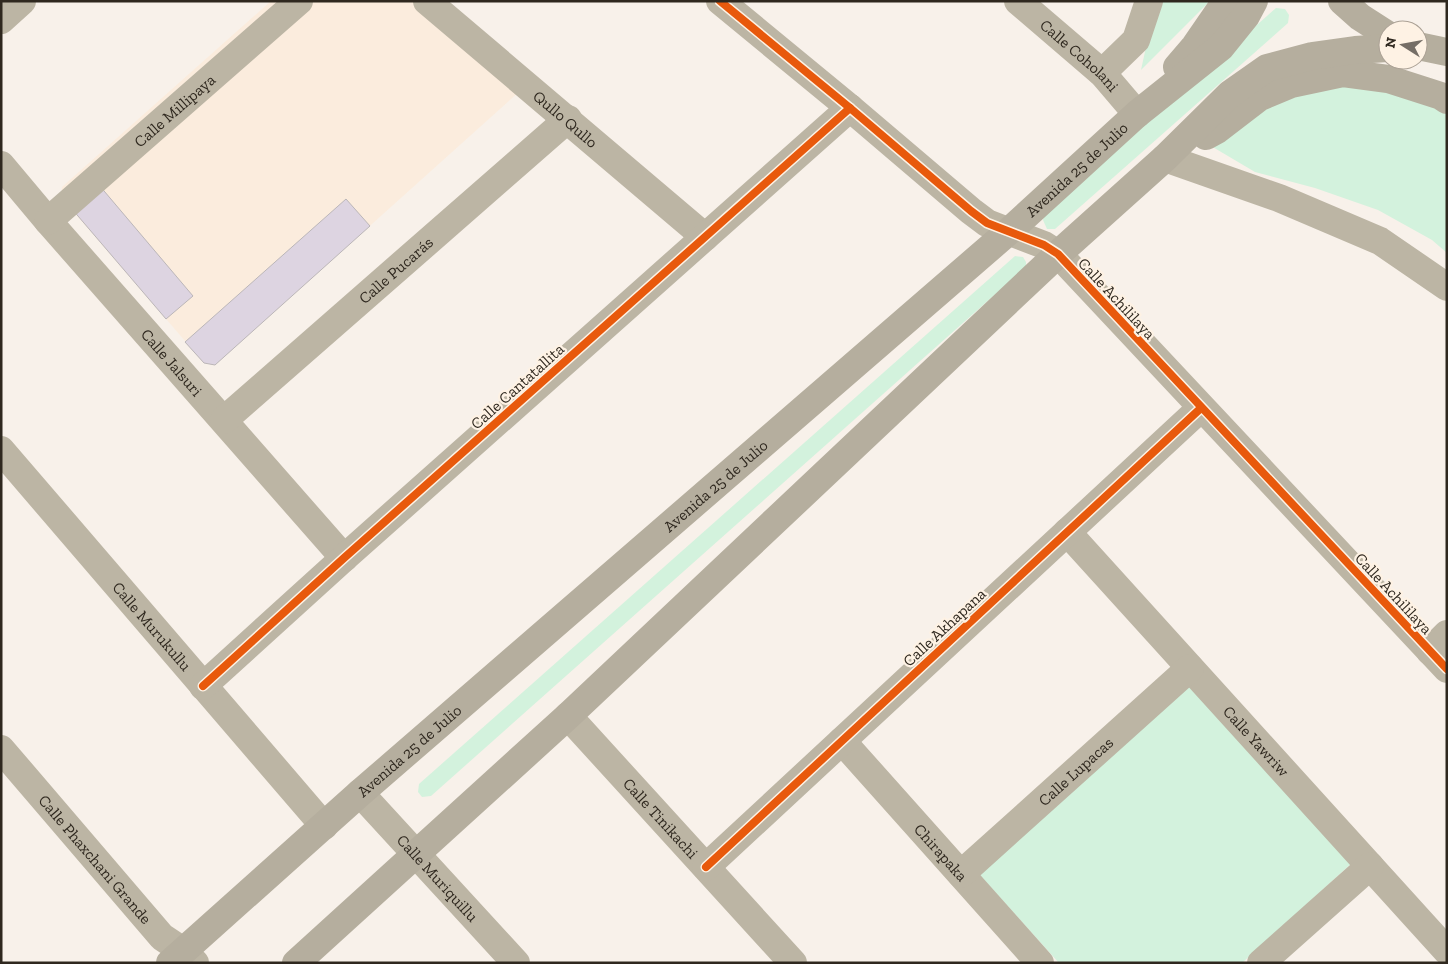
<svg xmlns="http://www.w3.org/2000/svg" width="1448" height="964" viewBox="0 0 1448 964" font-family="'Zilla Slab',serif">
  <rect width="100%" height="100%" fill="#f8f1ea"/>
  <polygon fill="#fbecdd" points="271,1 435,1 520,91 215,365 204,363 61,197 62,187"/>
  <g fill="#d3f2dd">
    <polygon points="1156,1 1210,1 1141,70"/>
    <polygon points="1276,8 1285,9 1289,15 1288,23 1055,229 1047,229 1043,220 1044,214"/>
    <polygon points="1363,84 1440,109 1447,114 1447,253 1432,240 1378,210 1315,188 1255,172 1211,146 1287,89"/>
    <polygon points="1015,256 1023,257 1026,262 1026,267 431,796 422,797 418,792 419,784"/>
    <polygon points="1190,681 1353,862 1242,963 1059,963 978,873"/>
  </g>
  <g fill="#ddd4e1" stroke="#bbb6b8">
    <polygon points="99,185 193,296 166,319 72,209"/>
    <polygon points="346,199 370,226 215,365 204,363 185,342"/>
  </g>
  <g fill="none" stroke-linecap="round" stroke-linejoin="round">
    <g stroke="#bcb5a4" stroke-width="28">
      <path id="s1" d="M427,1L705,237"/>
      <polyline points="720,1 850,108 971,211 987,223 1044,245 1058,254 1447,669"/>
      <path id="s2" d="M1018,1L1102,73L1137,114"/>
      <polyline points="1,20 22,1"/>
      <polyline points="1102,73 1136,40 1149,1"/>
      <polyline points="1165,158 1279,198 1380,241 1447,287"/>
      <path id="s3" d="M1,165L48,221L344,558"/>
      <path id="s4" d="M48,221L299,1"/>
      <path id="s5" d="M224,420L568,119"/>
      <path id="s6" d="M1,450L324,826"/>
      <path id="s7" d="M1067,532L1447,951"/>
      <polyline points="1430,651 1447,634"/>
      <polyline points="203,686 344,558 850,108"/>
      <path id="s8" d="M568,716L793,963"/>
      <path id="s9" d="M842,741L1040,963"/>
      <path id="s10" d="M1,749L162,937L183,951L195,963"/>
      <path id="s11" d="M360,793L516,963"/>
      <polyline points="706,867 1201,408"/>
      <path id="s12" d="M961,874L1190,668"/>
      <polyline points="1261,963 1370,866"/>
    </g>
    <g stroke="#b5ae9e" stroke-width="28">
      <polyline points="1342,1 1360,17 1388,35"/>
      <polyline points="1418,46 1447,52"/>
      <polyline points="1177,67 1195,46 1226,1"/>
      <polyline points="1206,136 1217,130 1260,97 1291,84 1343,73 1388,79 1441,96 1447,100"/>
      <path id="s13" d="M170,963L360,793L1008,232L1137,114L1221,47L1246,16L1254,1"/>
      <polyline points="296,963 568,716 1058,254 1165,158 1230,94 1267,68 1312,56 1355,50 1388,48"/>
    </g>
    <defs>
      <g id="cycleway">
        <polyline points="720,1 850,108 971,211 987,223 1044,245 1058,254 1447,669"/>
        <polyline points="203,686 344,558 850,108"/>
        <polyline points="706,867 1201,408"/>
      </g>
    </defs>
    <use href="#cycleway" stroke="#fef2e4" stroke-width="11"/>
    <use href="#cycleway" stroke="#e8590c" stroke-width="8"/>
  </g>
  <g text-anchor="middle" stroke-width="4.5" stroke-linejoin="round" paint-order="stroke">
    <g font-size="16" fill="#2f281f" stroke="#fef2e4">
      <text dy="6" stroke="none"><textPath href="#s2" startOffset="82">Calle Coholani</textPath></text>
      <text dy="6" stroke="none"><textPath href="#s4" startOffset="168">Calle Millipaya</textPath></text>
      <text dy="6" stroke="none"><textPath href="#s1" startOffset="182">Qullo Qullo</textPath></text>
      <text dy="6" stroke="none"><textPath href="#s13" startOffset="1205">Avenida 25 de Julio</textPath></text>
      <text dy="6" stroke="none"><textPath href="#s5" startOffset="228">Calle Pucarás</textPath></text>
      <text transform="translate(1117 298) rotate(47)" y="6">Calle Achililaya</text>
      <text dy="6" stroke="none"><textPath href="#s3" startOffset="261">Calle Jalsuri</textPath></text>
      <text transform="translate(517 386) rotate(-42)" y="6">Calle Cantatallita</text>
      <text dy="6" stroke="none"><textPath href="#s13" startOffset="725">Avenida 25 de Julio</textPath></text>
      <text transform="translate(1394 593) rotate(47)" y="6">Calle Achililaya</text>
      <text dy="6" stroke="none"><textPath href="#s6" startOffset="232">Calle Murukullu</textPath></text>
      <text transform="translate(944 627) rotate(-43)" y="6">Calle Akhapana</text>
      <text dy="6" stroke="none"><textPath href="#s7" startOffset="282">Calle Yawriw</textPath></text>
      <text dy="6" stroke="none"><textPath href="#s13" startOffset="320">Avenida 25 de Julio</textPath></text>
      <text dy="6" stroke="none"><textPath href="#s12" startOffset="154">Calle Lupacas</textPath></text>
      <text dy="6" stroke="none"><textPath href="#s8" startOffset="138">Calle Tinikachi</textPath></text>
      <text dy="6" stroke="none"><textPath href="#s9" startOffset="149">Chirapaka</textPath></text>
      <text dy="6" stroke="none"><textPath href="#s10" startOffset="145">Calle Phaxchani Grande</textPath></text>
      <text dy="6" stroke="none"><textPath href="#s11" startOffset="115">Calle Muriquillu</textPath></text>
    </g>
  </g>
  <rect width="1448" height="964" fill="none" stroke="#2f281f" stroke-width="5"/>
  <g transform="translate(1403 45) rotate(281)"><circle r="24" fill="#fef2e4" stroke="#aba195"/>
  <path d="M0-4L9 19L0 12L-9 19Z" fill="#756e66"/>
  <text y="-8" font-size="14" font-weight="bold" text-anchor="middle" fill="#2f281f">N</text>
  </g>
</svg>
